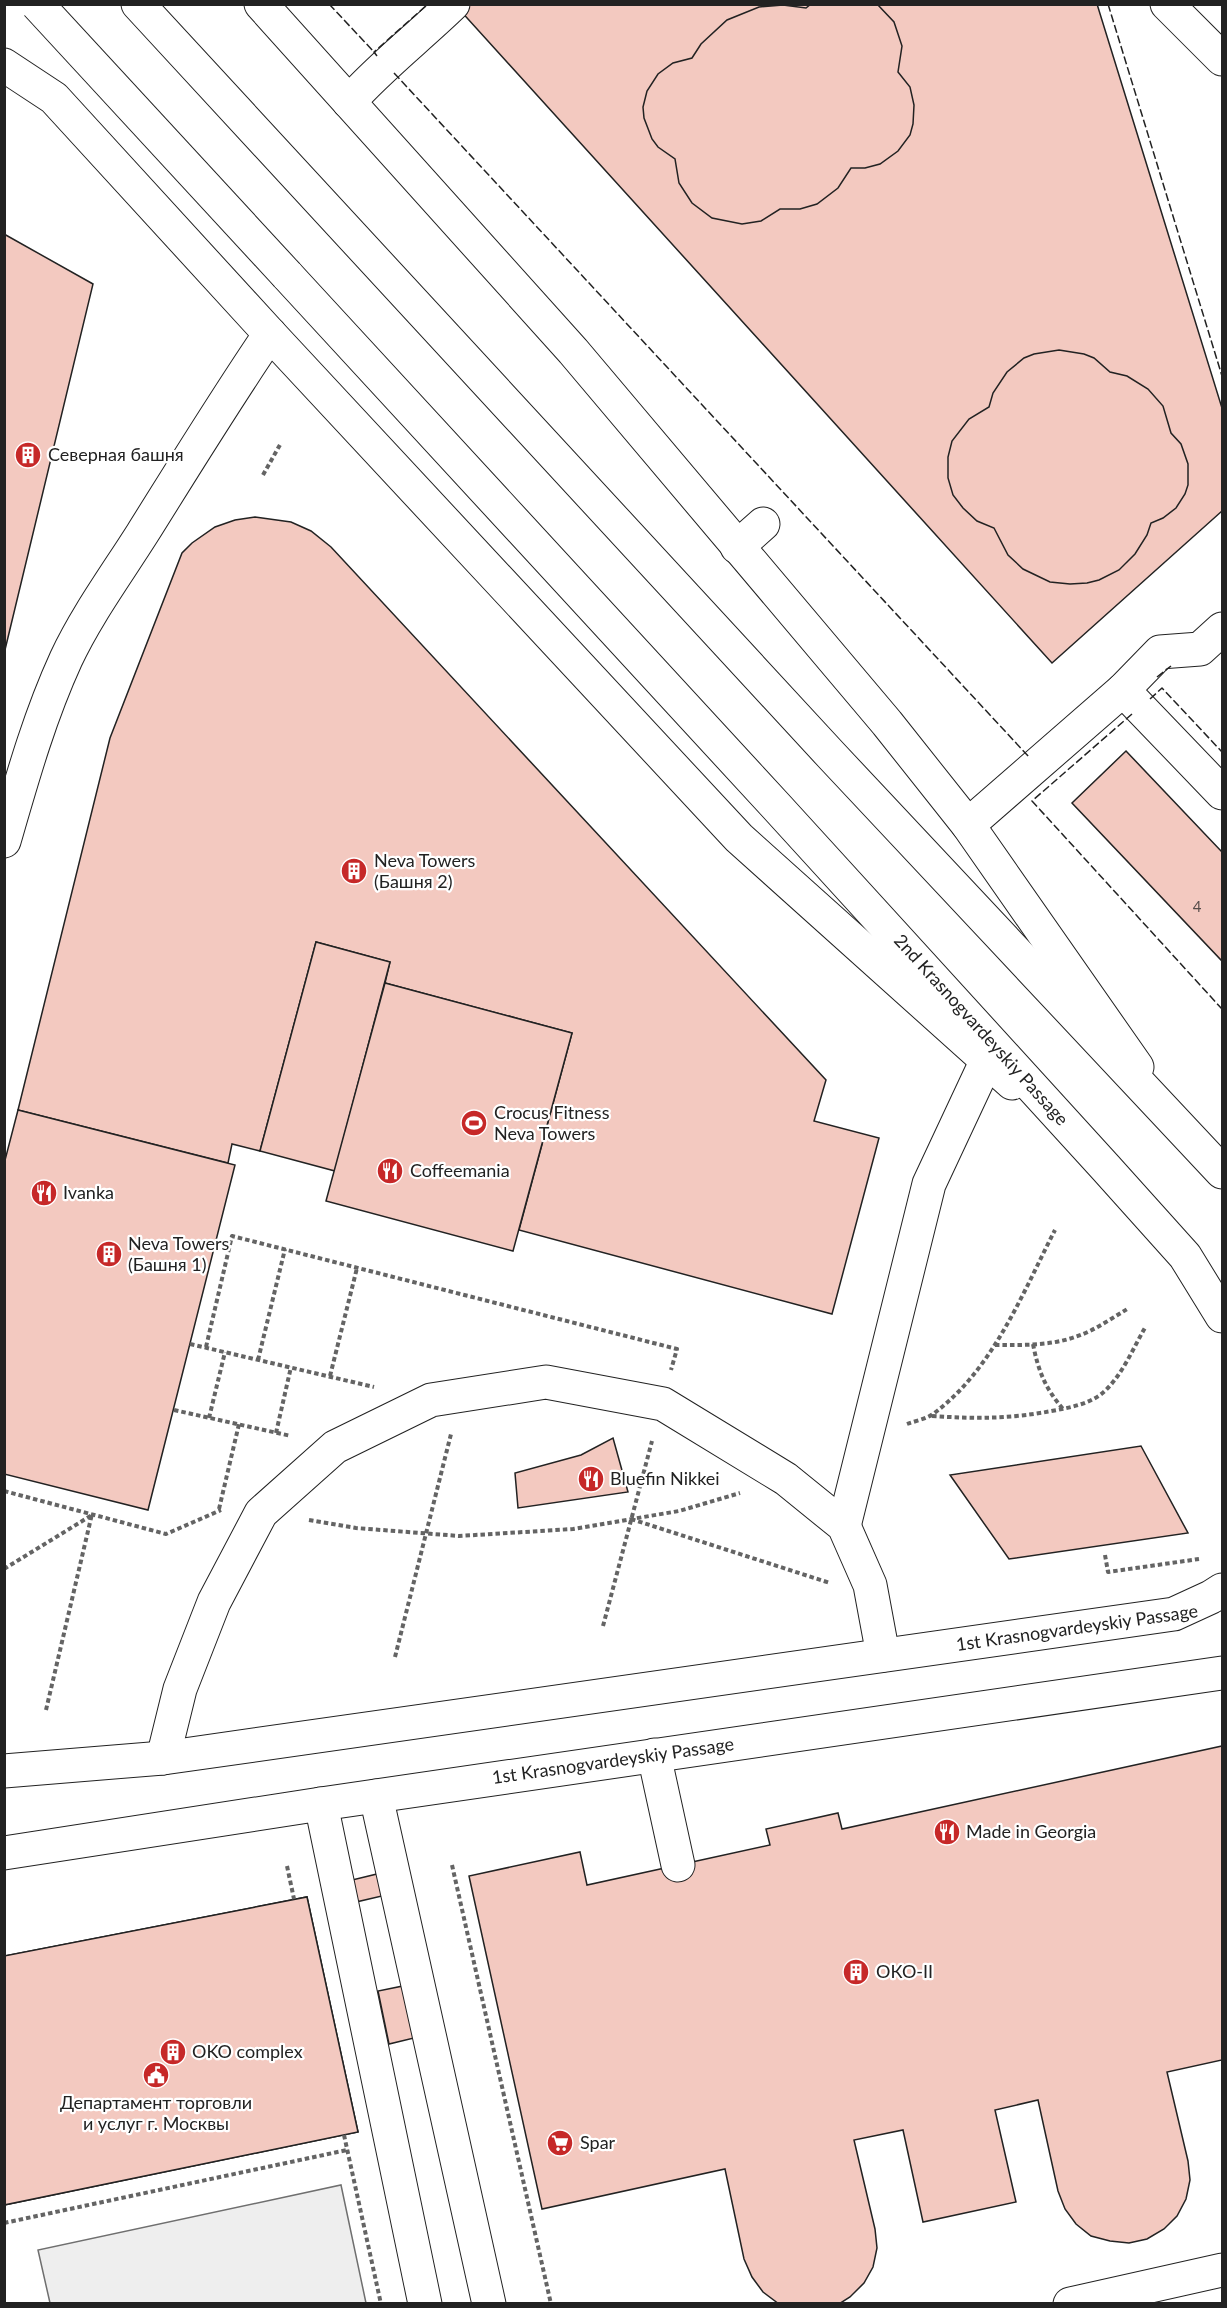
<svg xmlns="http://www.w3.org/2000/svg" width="1227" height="2308" viewBox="0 0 1227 2308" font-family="Lato,sans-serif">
  <rect width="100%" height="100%" fill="#fff"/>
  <polygon fill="#eee" stroke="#6f6f6f" stroke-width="1.5" points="341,2185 366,2303 50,2303 38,2250"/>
  <g fill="#f3c9c0" stroke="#222" stroke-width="1.5">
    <polygon points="475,4 1097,4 1222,408 1222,511 1052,663 458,8"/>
    <polygon points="811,4 877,4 894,22 902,46 898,72 910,87 914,105 913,124 910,135 898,151 880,164 865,168 851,168 838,188 817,204 800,209 780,209 761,221 742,224 712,218 692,203 679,183 675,159 658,147 652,139 644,118 643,107 647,91 658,74 673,63 692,58 701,44 727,20 759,7 783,5 806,8"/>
    <polygon points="4,234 93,284 4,654"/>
    <polygon points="1059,350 1084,354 1094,358 1110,372 1127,376 1148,389 1163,406 1171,433 1181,444 1188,464 1188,485 1185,494 1176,508 1163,518 1151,523 1147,535 1135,554 1119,570 1099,580 1087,583 1070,584 1050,582 1023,569 1008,555 994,528 977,521 963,508 953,495 948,478 948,457 952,441 969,419 989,407 993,393 1007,372 1024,358 1034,354"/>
    <polygon points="255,517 291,522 311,531 331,547 826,1080 814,1121 879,1138 832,1314 519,1230 572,1033 385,983 390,962 316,942 260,1151 232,1144 228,1163 18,1110 110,738 182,553 192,543 215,527 235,520"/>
    <polygon points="1126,751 1222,852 1222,961 1072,803"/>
    <polygon points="316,942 390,962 335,1171 260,1151"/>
    <polygon points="385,983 572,1033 513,1251 326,1201"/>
    <polygon points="18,1110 235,1165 148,1510 4,1474 4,1164"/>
    <polygon points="613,1438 628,1492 518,1508 515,1473 581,1455"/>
    <polygon points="1141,1446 1188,1533 1009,1559 950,1475"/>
    <polygon points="1222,1746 1222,2060 1167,2072 1188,2161 1190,2180 1186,2199 1177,2216 1164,2229 1147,2239 1129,2243 1110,2241 1091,2236 1076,2224 1065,2209 1058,2191 1038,2100 995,2110 1016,2202 923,2222 903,2130 854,2140 875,2229 877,2248 873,2267 864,2283 850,2297 839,2304 779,2304 763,2292 752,2277 744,2259 725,2169 542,2209 469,1876 580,1852 587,1885 770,1845 766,1829 838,1813 842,1829"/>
    <polygon points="377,1874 382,1896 356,1902 352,1880"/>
    <polygon points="307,1897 358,2132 4,2205 4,1956"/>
    <polygon points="307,1897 358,2132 4,2205 4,1956"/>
    <polygon points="403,1986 414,2038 389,2044 378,1991"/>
  </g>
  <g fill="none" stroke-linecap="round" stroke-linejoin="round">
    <defs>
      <g id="minor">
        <polyline points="261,4 573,351 887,723 968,825 1137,1067"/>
        <polyline points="1167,4 1222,59"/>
        <polyline points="4,65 54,98 270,334 739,838 1012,1083"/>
        <path d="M349,102C380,67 419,37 453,4"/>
        <polyline points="737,547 763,524"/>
        <polyline points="1222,629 1200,649 1160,652 1123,690 1222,793"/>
        <polyline points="968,825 1123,690"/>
        <path d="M4,841C22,779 39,718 66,659C86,616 116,575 142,534C184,467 225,400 270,334"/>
        <polyline points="844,1526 929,1184 987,1060"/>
        <polyline points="654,1755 678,1865"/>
        <polyline points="163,1758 180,1689 214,1602 261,1513 335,1447 431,1400 546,1382 663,1404 786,1479 844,1526 870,1585 883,1655"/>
        <polyline points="376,1796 489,2304"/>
        <polyline points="321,1804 425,2304"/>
        <polyline points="1070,2304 1222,2270"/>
      </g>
      <g id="major">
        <polyline points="138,4 831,755 1222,1172"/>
        <polyline points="287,275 776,806 1106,1168 1185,1256 1222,1316"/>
        <polyline points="4,1771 163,1758 1174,1614 1211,1597 1222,1590"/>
        <polyline points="4,1853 321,1804 1222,1673"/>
      </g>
    </defs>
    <use href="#minor" stroke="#222" stroke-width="35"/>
    <use href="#major" stroke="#222" stroke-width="35"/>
    <g stroke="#646464" stroke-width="4" stroke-dasharray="4.5 3" stroke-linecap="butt">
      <polyline points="263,475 281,443"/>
      <polyline points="190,1344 374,1387"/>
      <path d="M1033,1344C1038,1370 1045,1388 1063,1409"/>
      <path d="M995,1345C1021,1345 1049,1346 1075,1337C1094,1331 1112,1318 1129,1308"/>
      <polyline points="206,1347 232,1236 677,1349 671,1370"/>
      <polyline points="258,1360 285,1249"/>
      <polyline points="330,1376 357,1268"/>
      <polyline points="174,1410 291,1436"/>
      <path d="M932,1416C978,1419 1011,1419 1057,1410C1072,1407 1087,1404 1100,1395C1121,1379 1133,1348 1146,1326"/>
      <polyline points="209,1418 225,1352"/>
      <path d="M907,1424C915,1421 926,1419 933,1414C993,1370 1022,1294 1055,1230"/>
      <polyline points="276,1433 291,1367"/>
      <polyline points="4,1491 166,1534 221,1510"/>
      <polyline points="219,1509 239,1424"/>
      <polyline points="631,1519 830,1583"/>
      <polyline points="309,1520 356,1528 459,1536 573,1529 679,1511 740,1493"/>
      <polyline points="1105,1555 1108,1572 1199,1559"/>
      <polyline points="4,1569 92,1515"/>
      <polyline points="603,1626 652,1441"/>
      <polyline points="395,1657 451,1434"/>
      <polyline points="46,1710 92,1514"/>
      <polyline points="452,1865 551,2304"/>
      <polyline points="287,1866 294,1899"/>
      <polyline points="344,2135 381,2304"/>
      <polyline points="4,2223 347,2150"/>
    </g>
    <use href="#minor" stroke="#fff" stroke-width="33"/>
    <use href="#major" stroke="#fff" stroke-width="33"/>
    <defs>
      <polyline id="major-bridge" points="37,4 287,275"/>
    </defs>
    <use href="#major-bridge" stroke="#222" stroke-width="35" stroke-linecap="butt"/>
    <use href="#major-bridge" stroke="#fff" stroke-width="33"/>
    <g stroke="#222" stroke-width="1.5" stroke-dasharray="8 3" stroke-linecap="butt">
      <polyline points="329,4 375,53"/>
      <polyline points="1108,4 1222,376"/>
      <polyline points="377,56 374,52 428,4"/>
      <polyline points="394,73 1029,757"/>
      <polyline points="1157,677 1171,666"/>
      <polyline points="1150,699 1162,688 1222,752"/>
      <polyline points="1132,714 1032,801 1222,1009"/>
    </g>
  </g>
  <defs>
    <symbol id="building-disc" viewBox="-11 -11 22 22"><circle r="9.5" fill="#c62828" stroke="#fff"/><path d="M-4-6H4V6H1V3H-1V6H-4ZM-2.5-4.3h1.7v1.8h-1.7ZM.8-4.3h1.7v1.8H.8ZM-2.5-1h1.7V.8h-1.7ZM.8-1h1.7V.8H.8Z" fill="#fff"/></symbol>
    <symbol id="stadium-disc" viewBox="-11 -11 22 22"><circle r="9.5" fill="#c62828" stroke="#fff"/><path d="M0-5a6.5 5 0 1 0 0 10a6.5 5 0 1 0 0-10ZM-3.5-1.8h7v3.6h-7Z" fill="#fff"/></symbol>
    <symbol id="restaurant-disc" viewBox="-11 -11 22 22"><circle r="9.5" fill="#c62828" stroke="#fff"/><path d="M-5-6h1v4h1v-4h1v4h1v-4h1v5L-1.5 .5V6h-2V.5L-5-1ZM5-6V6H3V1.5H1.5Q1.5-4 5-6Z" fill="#fff"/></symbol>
    <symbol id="civic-disc" viewBox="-11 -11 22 22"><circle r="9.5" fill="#c62828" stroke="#fff"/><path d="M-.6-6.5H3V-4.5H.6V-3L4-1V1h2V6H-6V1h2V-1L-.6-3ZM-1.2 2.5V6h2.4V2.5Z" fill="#fff"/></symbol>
    <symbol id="supermarket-disc" viewBox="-11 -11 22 22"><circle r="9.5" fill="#c62828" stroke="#fff"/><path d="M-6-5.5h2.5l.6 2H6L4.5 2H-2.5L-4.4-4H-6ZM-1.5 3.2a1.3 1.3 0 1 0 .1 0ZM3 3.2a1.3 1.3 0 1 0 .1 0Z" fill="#fff"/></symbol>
  </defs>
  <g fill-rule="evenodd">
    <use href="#building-disc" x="13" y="440" width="30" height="30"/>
    <use href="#building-disc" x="339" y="856" width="30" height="30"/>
    <use href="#stadium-disc" x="459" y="1108" width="30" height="30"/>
    <use href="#restaurant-disc" x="375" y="1156" width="30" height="30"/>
    <use href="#restaurant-disc" x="29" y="1178" width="30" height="30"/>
    <use href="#building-disc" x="94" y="1239" width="30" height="30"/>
    <use href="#restaurant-disc" x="576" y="1464" width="30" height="30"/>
    <use href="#restaurant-disc" x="932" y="1817" width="30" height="30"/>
    <use href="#building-disc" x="841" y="1957" width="30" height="30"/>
    <use href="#building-disc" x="158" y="2037" width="30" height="30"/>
    <use href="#civic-disc" x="141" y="2060" width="30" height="30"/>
    <use href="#supermarket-disc" x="545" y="2128" width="30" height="30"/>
  </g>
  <g text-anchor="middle" stroke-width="4.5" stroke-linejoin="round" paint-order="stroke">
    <g font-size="15" fill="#564c4a">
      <text x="1197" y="912">4</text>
    </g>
    <g font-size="18" fill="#222" stroke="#fff" text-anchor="start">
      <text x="48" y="461">Северная башня</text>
      <text x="374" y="867">Neva Towers<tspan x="374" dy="21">(Башня 2)</tspan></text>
      <text x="494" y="1119">Crocus Fitness<tspan x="494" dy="21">Neva Towers</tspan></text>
      <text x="410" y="1177">Coffeemania</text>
      <text x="63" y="1199">Ivanka</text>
      <text x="128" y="1250">Neva Towers<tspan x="128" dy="21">(Башня 1)</tspan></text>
      <text x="610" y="1485">Bluefin Nikkei</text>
      <text x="966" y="1838">Made in Georgia</text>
      <text x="876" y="1978">ОКО-II</text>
      <text x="192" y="2058">OKO complex</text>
      <text x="156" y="2109" text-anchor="middle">Департамент торговли<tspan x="156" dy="21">и услуг г. Москвы</tspan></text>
      <text x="580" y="2149">Spar</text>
    </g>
    <g font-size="18" fill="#222" stroke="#fff">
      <text transform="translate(981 1030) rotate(48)" y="6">2nd Krasnogvardeyskiy Passage</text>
      <text transform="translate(1077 1628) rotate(-8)" y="6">1st Krasnogvardeyskiy Passage</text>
      <text transform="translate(613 1761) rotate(-8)" y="6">1st Krasnogvardeyskiy Passage</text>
    </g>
  </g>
  <rect width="1227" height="2308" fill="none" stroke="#222222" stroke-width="12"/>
</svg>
